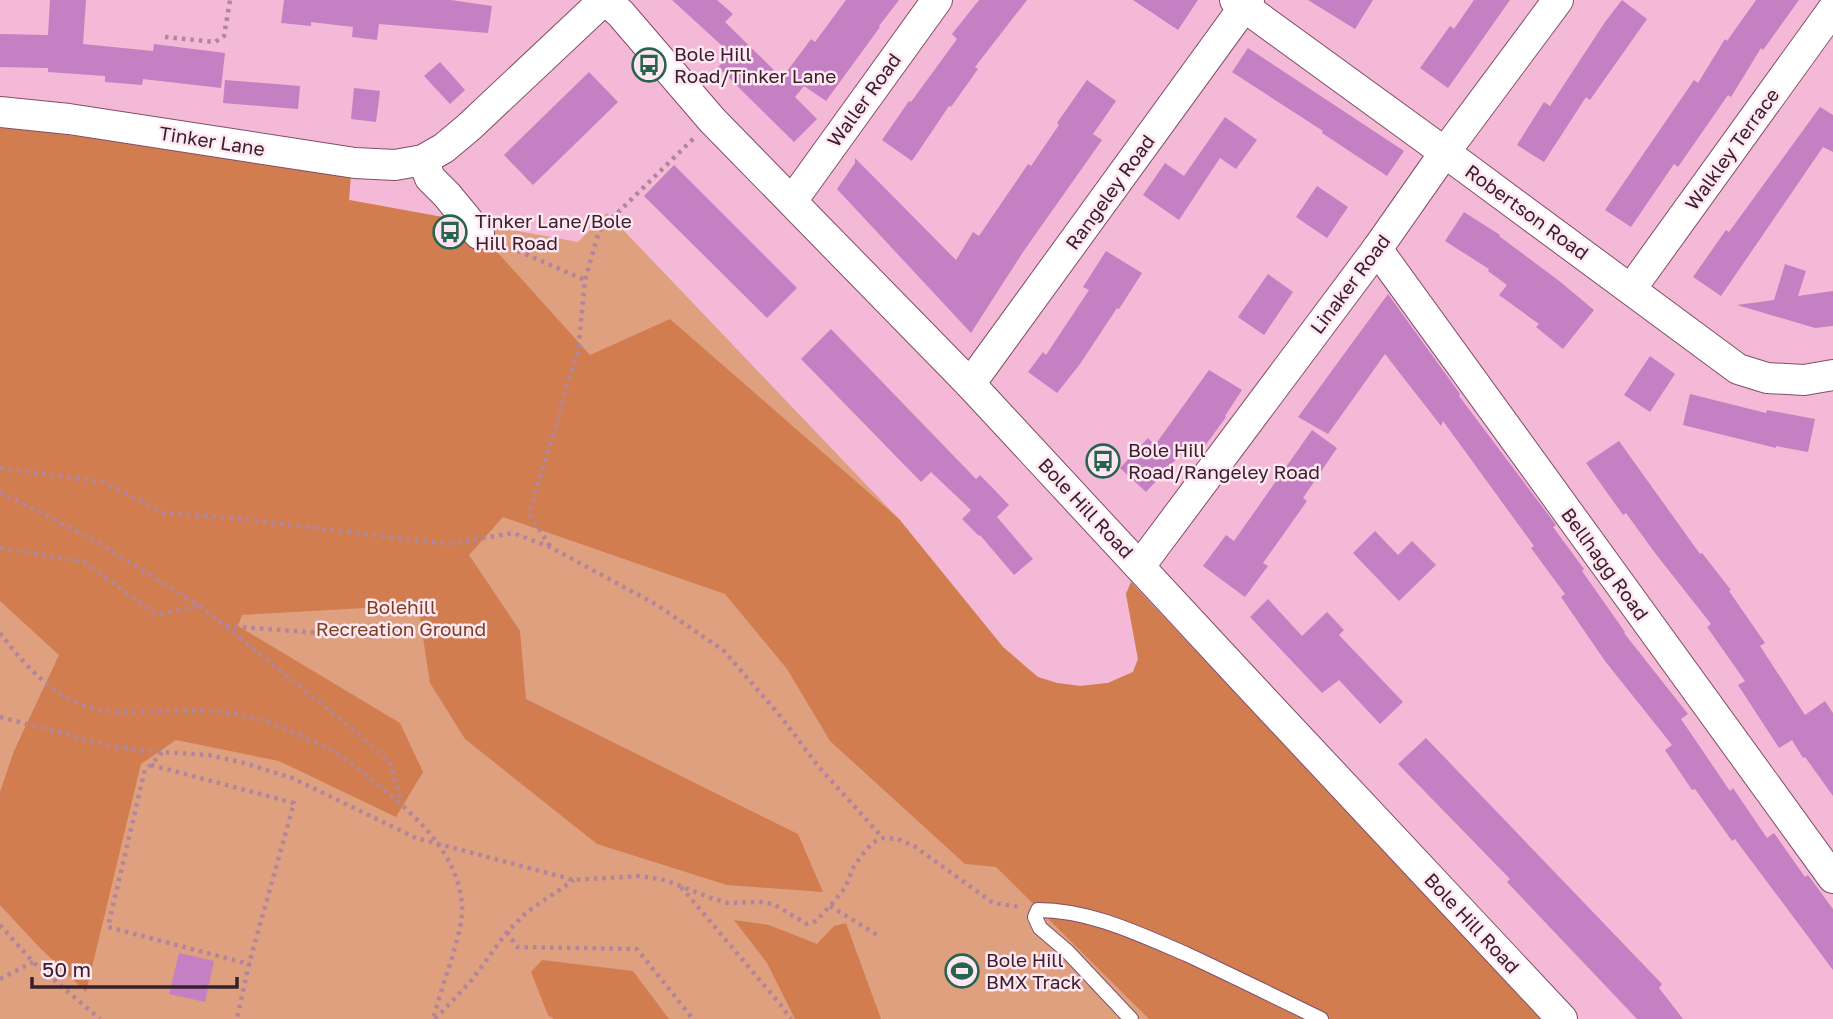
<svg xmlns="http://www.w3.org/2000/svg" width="1833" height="1019" viewBox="0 0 1833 1019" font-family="'Golos Text',sans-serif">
  <rect width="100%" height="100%" fill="#f4b9d6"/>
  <polygon fill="#dfa080" points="0,125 77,134 351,173 349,200 578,242 607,213 899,519 1003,647 1037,677 1057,683 1080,686 1108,683 1133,672 1138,659 1126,594 1131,582 1541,1019 0,1019"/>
  <g fill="#d17d50">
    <polygon points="0,126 351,173 349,200 470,222 590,355 670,319 899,519 1003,647 1038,677 1057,683 1080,686 1108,683 1133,672 1138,659 1126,594 1131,582 1541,1019 1149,1019 996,867 965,864 830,741 787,669 725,594 503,517 469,555 520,631 526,699 798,834 823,892 727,885 597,844 465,739 430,683 418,605 242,615 238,626 400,723 423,772 396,817 279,761 176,740 141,764 86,992 39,947 0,905 0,792 14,751 59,655 0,601"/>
    <polygon points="734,920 769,925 817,944 834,926 846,923 881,1019 795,1019 767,963"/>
    <polygon points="542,960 633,971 669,1019 554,1019 548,1015 531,972"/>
  </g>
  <g fill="#c480c2">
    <polygon points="50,0 86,0 83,44 153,51 154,44 225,53 221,88 143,79 142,85 105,82 105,76 48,72 48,68 0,67 0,34 48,35"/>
    <polygon points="284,0 451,0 492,6 488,33 379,24 377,40 352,37 353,27 311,22 311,26 281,23"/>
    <polygon points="672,0 717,0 733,14 725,22 782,78 811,39 815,42 846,0 899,0 879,26 880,27 826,101 804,86 795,97 817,119 794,142 718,67 731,54"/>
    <polygon points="979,0 1027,0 975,67 978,69 951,107 949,106 912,161 882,140 909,101 911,102 957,39 952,34"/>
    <polygon points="1133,0 1198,0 1178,30"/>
    <polygon points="1308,0 1373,0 1355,29"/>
    <polygon points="1474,0 1510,0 1448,88 1420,68 1450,26 1454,29"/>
    <polygon points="1622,0 1647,19 1590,100 1586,97 1544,162 1517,145 1544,102 1550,106 1605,22"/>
    <polygon points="1756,0 1799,0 1763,50 1761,48 1731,97 1728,95 1678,167 1674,164 1631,227 1605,210 1694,80 1698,83 1725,39 1727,41"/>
    <polygon points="1248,48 1404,151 1387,176 1322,133 1323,131 1232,72"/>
    <polygon points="440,62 465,90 450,104 424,76"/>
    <polygon points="589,72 618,102 533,185 504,155"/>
    <polygon points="225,80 300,86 298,109 223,103"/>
    <polygon points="1087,80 1116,101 1093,134 1102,140 1023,252 971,333 837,189 855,163 855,158 956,260 973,232 979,236 1028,164 1031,166 1059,125 1057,123"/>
    <polygon points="354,88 380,91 376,122 351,119"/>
    <polygon points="1820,107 1833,115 1833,152 1823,147 1721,296 1693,277 1726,230 1729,232"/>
    <polygon points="1225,117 1257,140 1236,169 1220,158 1179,220 1143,195 1165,163 1184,176"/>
    <polygon points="674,165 797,288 767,318 644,196"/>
    <polygon points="1317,186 1348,207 1327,238 1296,217"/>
    <polygon points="1464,212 1500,235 1499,236 1558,280 1594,310 1563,349 1536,327 1539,324 1499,295 1507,285 1488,271 1489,269 1445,241"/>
    <polygon points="1106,251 1142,273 1119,309 1117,308 1080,364 1057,393 1028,372 1043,352 1046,355 1089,290 1083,287"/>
    <polygon points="1785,264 1806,271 1798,296 1833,291 1833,326 1815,328 1737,305 1774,300"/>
    <polygon points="1268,274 1293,292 1264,335 1238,317"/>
    <polygon points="1388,294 1460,394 1459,396 1556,525 1553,527 1584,569 1582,571 1625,632 1624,633 1688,714 1681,719 1730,791 1733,788 1767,838 1774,833 1805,877 1808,875 1833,909 1833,970 1735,839 1732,841 1695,789 1692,790 1665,750 1672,745 1605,661 1561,597 1565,594 1531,548 1534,546 1443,421 1441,426 1385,354 1328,434 1298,417"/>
    <polygon points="831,329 976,479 980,475 1009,505 997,517 1033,559 1014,575 980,535 979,536 962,519 971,510 931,472 921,482 801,359"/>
    <polygon points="1650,356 1675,374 1650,412 1624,395"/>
    <polygon points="1209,370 1242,390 1225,416 1226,417 1202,450 1192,442 1146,492 1120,468 1148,438 1155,445"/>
    <polygon points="1690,394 1766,413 1767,410 1815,419 1808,452 1776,446 1776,448 1683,425"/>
    <polygon points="1312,430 1337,448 1303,498 1307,501 1263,563 1268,566 1245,597 1203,566 1226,535 1234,541"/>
    <polygon points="1619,441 1700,554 1702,553 1731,590 1729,591 1765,643 1760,646 1805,715 1825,701 1833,713 1833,796 1805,757 1803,758 1792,740 1779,748 1738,685 1745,681 1707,627 1711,624 1655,553 1626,513 1623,515 1586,463"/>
    <polygon points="1375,531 1398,555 1412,541 1436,565 1399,601 1353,553"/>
    <polygon points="1268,599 1302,636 1327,612 1344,630 1339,635 1403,702 1380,724 1339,680 1322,693 1250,617"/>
    <polygon points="1426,738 1662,984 1659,988 1683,1019 1637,1019 1507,882 1510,879 1398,764"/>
    <polygon points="179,953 214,961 205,1002 169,994"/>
  </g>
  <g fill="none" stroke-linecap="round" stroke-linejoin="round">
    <defs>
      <path id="lane" d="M1131,1019L1067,951L1040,928L1035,917L1038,910C1090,910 1139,934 1186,954C1231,975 1276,997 1321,1019"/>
      <g id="street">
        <polyline points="606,0 621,14 712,120 970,384 1239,674 1562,1019"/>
        <polyline points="1235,0 1462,165 1738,369 1767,378 1804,380 1833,375"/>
        <polyline points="0,112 69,119 355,163 395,165 423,160 444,148 469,127 604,0"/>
        <polyline points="423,160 430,178 447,195 479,234"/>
        <polyline points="792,201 937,0"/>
        <polyline points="1377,249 1833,878"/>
        <polyline points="1631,289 1833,9"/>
        <polyline points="970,384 1249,0"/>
        <polyline points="1140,566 1377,249 1445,152 1558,0"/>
      </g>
    </defs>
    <use href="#lane" stroke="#814e68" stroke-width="16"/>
    <use href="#street" stroke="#814e68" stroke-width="32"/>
    <g stroke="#b3859c" stroke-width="4.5" stroke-dasharray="3.5 5" stroke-linecap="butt">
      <polyline points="165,37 215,42 224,36 230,0"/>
      <polyline points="502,244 585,280"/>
      <polyline points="0,468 104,482 164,513 232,518 448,544 513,533 550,547 657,605 724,651 782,718 818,766 883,838"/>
      <polyline points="0,492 94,540 198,605 225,626 339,718 389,761 402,804"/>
      <polyline points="550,546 529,514 578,351 585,280 599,231 694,138"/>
      <polyline points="0,548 84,562 157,615 197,606"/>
      <polyline points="226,626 375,637"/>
      <path d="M0,633C29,671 63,708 114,712C131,713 149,712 167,711C195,710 224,710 251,717C278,724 306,737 330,750C347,759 362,771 377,784C415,815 459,854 462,906C463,923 456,942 452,958C445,978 439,999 433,1019"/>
      <polyline points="0,717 112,746 144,751 209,755 244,763 292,778 416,838 574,880 640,876 665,880 711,898 728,903 761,902 773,904 807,924 816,921 830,906 845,888 854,866 862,855 872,843 883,838 898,839 914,846 993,903 1020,907"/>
      <polyline points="162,752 151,765 145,769 108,927 249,964 237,1018 240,1019"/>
      <polyline points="151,765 294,803 249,964"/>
      <polyline points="681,887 780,1004 791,1019"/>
      <polyline points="830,906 879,936"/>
      <polyline points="0,925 33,962 100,1019"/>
      <polyline points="507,932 517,947 637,949 693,1019"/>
      <polyline points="0,979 33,962"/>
      <polyline points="435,1019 471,981 507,932 528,911 574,880"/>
    </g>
    <use href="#lane" stroke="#fff" stroke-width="14"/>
    <use href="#street" stroke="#fff" stroke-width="30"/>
  </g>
  <defs>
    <symbol id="bus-ring" viewBox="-11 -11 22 22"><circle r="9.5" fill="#ffe6f1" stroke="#27644f" stroke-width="1.5"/><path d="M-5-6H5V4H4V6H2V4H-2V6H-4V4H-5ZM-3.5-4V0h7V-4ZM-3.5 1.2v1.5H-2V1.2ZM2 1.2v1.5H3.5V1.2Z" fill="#27644f"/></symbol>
    <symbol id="stadium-ring" viewBox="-11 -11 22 22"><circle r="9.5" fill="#ffe6f1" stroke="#27644f" stroke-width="1.5"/><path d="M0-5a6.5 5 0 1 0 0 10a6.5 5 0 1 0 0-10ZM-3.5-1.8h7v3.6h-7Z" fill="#27644f"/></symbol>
  </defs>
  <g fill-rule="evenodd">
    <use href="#bus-ring" x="630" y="46" width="38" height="38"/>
    <use href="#bus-ring" x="431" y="213" width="38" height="38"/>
    <use href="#bus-ring" x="1084" y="442" width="38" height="38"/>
    <use href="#stadium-ring" x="943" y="952" width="38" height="38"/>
  </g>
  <g text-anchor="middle" stroke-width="5" stroke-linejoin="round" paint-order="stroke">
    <g font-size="19" fill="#37202c" stroke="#ffe6f1" text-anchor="start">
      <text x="674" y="61">Bole Hill<tspan x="674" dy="22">Road/Tinker Lane</tspan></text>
      <text x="475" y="228">Tinker Lane/Bole<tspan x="475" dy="22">Hill Road</tspan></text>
      <text x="1128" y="457">Bole Hill<tspan x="1128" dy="22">Road/Rangeley Road</tspan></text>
      <text x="986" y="967">Bole Hill<tspan x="986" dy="22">BMX Track</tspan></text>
    </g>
    <g font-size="19" fill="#37202c" stroke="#ffe6f1">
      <text transform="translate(864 100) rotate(-54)" y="7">Waller Road</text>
      <text transform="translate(212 141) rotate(9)" y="7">Tinker Lane</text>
      <text transform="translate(1732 149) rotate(-54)" y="7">Walkley Terrace</text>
      <text transform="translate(1110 192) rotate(-54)" y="7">Rangeley Road</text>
      <text transform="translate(1527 212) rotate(36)" y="7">Robertson Road</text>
      <text transform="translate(1350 284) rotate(-53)" y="7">Linaker Road</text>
      <text transform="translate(1086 508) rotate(47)" y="7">Bole Hill Road</text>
      <text transform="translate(1605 564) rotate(54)" y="7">Bellhagg Road</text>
      <text transform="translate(1472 923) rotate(47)" y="7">Bole Hill Road</text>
    </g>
    <g font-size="19" fill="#784020" stroke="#ffe6f1">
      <text x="401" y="614">Bolehill<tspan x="401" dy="22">Recreation Ground</tspan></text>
    </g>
  </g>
  <path d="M32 977v10h205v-10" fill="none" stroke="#37202c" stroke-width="3.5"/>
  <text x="42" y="977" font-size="21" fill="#37202c" stroke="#ffe6f1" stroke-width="5" paint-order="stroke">50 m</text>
</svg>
